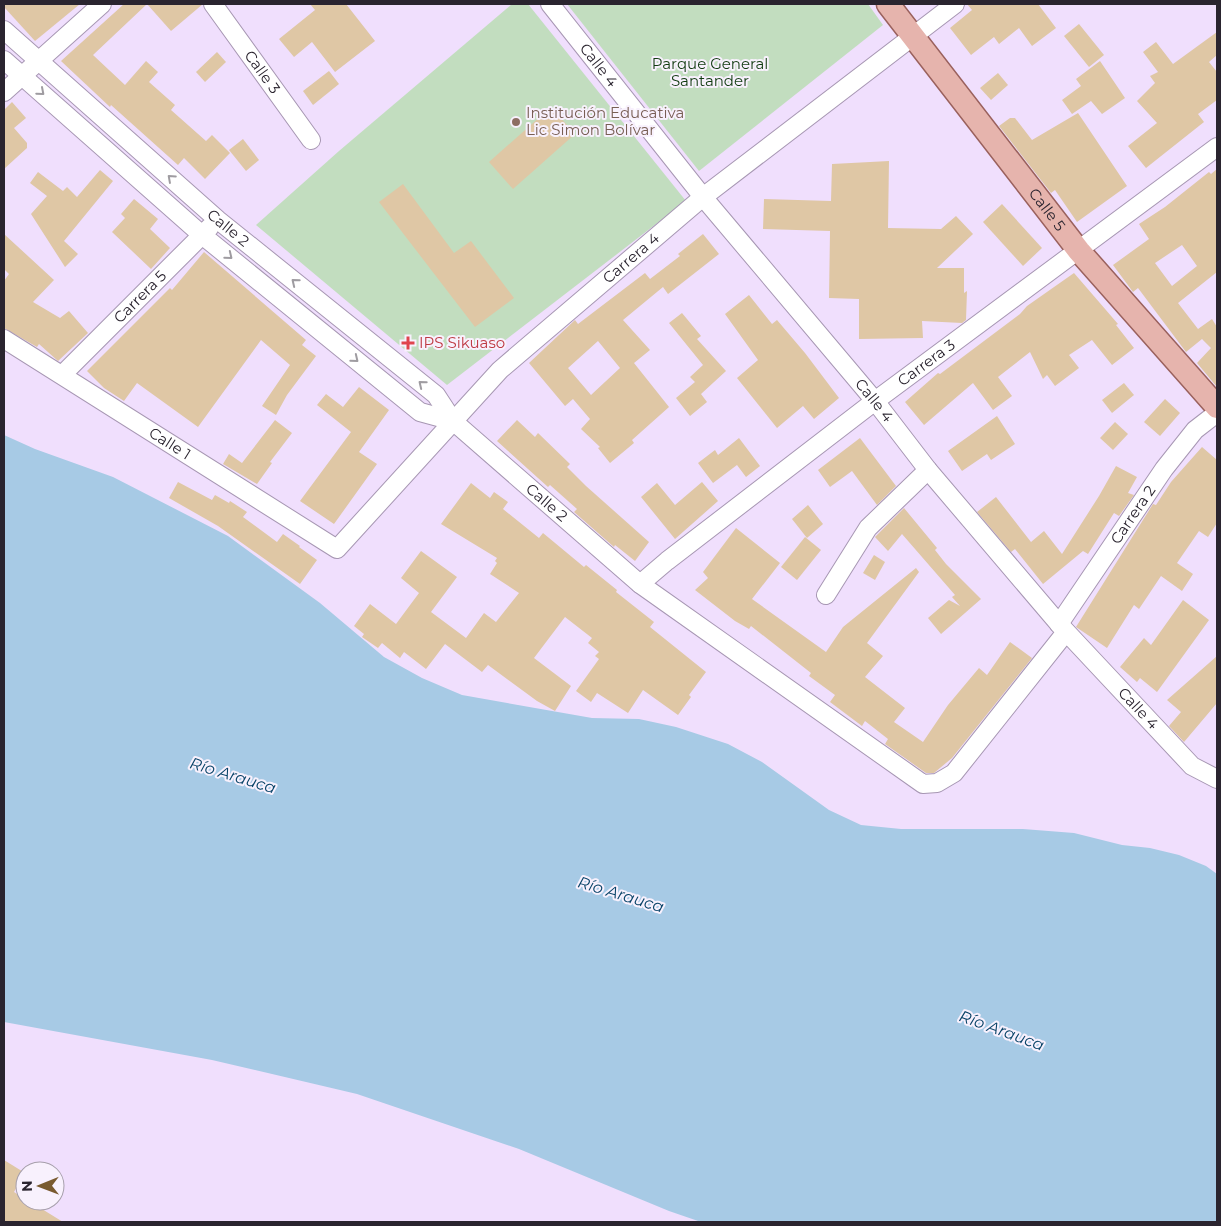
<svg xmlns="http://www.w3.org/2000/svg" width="1221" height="1226" viewBox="0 0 1221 1226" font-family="Montserrat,sans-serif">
  <rect width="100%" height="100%" fill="#f0dffd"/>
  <g fill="#c2ddbf">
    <polygon points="512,4 528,4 686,201 447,385 256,225 339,151"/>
    <polygon points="567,4 868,4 883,25 699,171"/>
  </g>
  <polygon fill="#a7cae5" points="4,435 35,449 113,477 228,536 320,603 384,657 422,678 462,695 592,718 639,719 676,727 728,744 762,762 829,810 861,825 901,829 1023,829 1074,833 1122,845 1150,848 1179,855 1206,866 1217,874 1217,1222 701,1222 669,1211 519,1149 357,1094 212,1060 4,1022"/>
  <g fill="#dfc7a5" fill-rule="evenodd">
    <polygon points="4,4 80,4 35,41 4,7"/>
    <polygon points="124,4 147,4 93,55 125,85 146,61 158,72 149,82 175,105 171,110 206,141 212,135 230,153 205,179 184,158 178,165 111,105 110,107 61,61"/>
    <polygon points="147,4 203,4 171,31"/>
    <polygon points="310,4 346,4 375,41 335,72 312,42 294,57 279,39 315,10"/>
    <polygon points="967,4 1038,4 1056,28 1032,46 1019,28 999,44 994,37 971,55 950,28 972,10"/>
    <polygon points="1079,24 1104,55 1089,67 1064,36"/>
    <polygon points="1217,32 1217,55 1209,62 1217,72 1217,100 1198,114 1204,122 1146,168 1128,146 1157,123 1137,101 1155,83 1150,76 1158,72 1143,52 1156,42 1173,64"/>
    <polygon points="217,52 226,62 205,82 196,72"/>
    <polygon points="1100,61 1125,98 1102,114 1091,101 1072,114 1062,100 1081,86 1076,79"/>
    <polygon points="329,71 339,84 313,105 303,91"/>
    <polygon points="998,73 1008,85 991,100 980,88"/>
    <polygon points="12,102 26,118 14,128 27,143 27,148 4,169 4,110"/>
    <polygon points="551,107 575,134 513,189 489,162"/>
    <polygon points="1078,113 1127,186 1077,222 1055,190 1051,193 999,126 1010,118 1015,118 1032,140"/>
    <polygon points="243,139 259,160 246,171 229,150"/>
    <polygon points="889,161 888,228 941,229 956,216 973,234 937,268 964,268 964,293 967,291 966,320 962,323 922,321 923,338 859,339 859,299 829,298 830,231 763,229 764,199 831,201 832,164"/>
    <path d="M1217,169V272L1178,303L1198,329L1212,319L1217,327V387L1197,363L1211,348L1202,339L1186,352L1138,288L1133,292L1113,265L1149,239L1139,224L1165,207L1209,172L1211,174ZM1182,245L1197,266L1172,286L1155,263Z"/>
    <polygon points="100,170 113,181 64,241 78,254 65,267 31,214 47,196 30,183 38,172 63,191 67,187 77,197"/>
    <polygon points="403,184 454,253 471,241 514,298 475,327 379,202"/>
    <polygon points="134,199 158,219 150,229 170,248 151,269 112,232 125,218 121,214"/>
    <polygon points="1002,204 1042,248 1023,266 983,222"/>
    <polygon points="4,234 54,280 33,302 60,318 69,311 88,333 58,361 39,344 37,347 4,328 4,281 9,274 4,269"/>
    <path d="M703,234L719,254L668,294L663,287L623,320L650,350L634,363L669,407L632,440L634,443L610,463L598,448L600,447L581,429L590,419L573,399L565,406L529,363L575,320L578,324L645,273L650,279L680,256L678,254ZM598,341L620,368L591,395L568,368Z"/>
    <polygon points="204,252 306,340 302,345 316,356 287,395 276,415 262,406 290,365 261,340 198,427 137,383 124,401 104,388 87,371 170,288 172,290"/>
    <polygon points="1074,273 1118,324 1116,325 1134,348 1112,365 1092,340 1069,355 1079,368 1055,386 1047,375 1043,379 1030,352 998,377 1012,396 993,410 973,383 924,425 905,402 938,373 940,374 1020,314 1027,306"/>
    <polygon points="749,295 772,324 777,320 805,353 839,398 814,419 803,406 777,428 737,378 758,360 725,314"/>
    <polygon points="682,313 701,336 697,339 726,371 701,394 707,402 690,416 676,398 695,382 690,377 703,365 669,323"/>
    <polygon points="1124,383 1134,395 1112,413 1102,400"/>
    <polygon points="359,387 389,410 359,452 377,464 334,524 300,501 351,432 317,405 326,394 343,407"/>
    <polygon points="1165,399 1180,413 1160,436 1144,422"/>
    <polygon points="997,416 1015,444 991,460 987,454 962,471 948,451"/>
    <polygon points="275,420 292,433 270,462 272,463 257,484 223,464 229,454 242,463"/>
    <polygon points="517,420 535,437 538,433 570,464 567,467 586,486 649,542 635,561 615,545 614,547 574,512 577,509 550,485 548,487 497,441"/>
    <polygon points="1115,422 1128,434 1113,450 1100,438"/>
    <polygon points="739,438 760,466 746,477 737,465 713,483 698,463 715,450 718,455"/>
    <polygon points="860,438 896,486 877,505 852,471 830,487 818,470"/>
    <polygon points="1202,447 1217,460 1217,523 1208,537 1199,531 1177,563 1193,574 1182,591 1161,576 1139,609 1134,605 1107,648 1076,627 1153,504 1156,505 1171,482"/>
    <polygon points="1116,466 1137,477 1128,493 1134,495 1119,516 1114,513 1088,554 1083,551 1043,584 1015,549 1011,552 977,512 996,497 1031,542 1044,531 1062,554 1099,496"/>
    <polygon points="178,482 212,500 215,495 229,503 230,501 247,512 243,517 277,542 283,534 300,546 299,547 317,560 300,584 218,526 169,498"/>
    <polygon points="702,482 718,501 675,539 641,497 657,483 675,505"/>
    <polygon points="471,483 490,498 494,492 508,502 503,509 539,538 543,533 584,567 586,565 617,590 616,592 654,622 650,627 706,672 689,695 691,697 678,715 643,690 628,713 597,693 591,702 576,691 599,659 595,656 599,652 588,643 592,638 565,617 534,658 571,686 555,711 537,701 488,665 482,672 445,644 426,669 404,652 400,658 382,643 378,648 362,637 364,634 354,626 370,604 396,624 419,593 401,578 421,551 457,577 431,612 466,638 484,613 496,622 519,593 490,574 497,563 495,561 497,558 441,524"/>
    <polygon points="808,505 823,524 807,538 792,519"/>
    <polygon points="904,508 937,548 935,550 946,564 981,599 941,634 928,618 949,600 960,606 952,597 955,595 902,534 888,551 875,537"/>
    <polygon points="736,528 780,563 752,599 826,652 843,627 916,568 919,572 867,643 883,656 865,677 905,708 894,722 923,742 948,705 979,668 987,675 1010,642 1032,658 952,758 934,773 926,773 885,744 888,739 865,721 862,726 830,702 835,695 809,676 811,673 751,626 749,629 735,621 695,590 708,578 703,572"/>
    <polygon points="805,537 821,550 797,580 781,567"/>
    <polygon points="874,555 885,562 875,580 863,573"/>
    <polygon points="1183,600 1209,620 1157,692 1140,678 1137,682 1120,667 1144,638 1151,645"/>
    <polygon points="1217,656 1217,703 1184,742 1169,726 1181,712 1167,700"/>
    <polygon points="4,1160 25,1173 14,1192 25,1199 25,1201 29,1201 63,1222 4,1222"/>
  </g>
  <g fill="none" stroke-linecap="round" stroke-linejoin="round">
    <defs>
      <g id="minor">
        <path id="s1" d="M213,4L311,140"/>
        <path id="s2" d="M550,4L703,197L875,401L928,470L1059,624L1192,766L1217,779"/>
        <path id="s3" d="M4,30L218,220L436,395L453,421L640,584L923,784L937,783L954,773L1066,632"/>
        <polyline points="4,60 202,235 420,412 453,421"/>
        <polyline points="4,92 102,4"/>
        <path id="s4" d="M4,339L337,549L500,370L703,197L955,4"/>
        <path id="s5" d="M63,374L210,227"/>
        <path id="s6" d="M640,584L667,561L875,401L1217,147"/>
        <polyline points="826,595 868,528 928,470"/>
        <path id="s7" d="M1059,624L1164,469L1195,430L1217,413"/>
      </g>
      <g id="major">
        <path id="s8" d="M888,4L1079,251L1217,407"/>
      </g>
    </defs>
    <use href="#minor" stroke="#a797b3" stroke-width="20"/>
    <use href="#major" stroke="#9a615d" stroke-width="25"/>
    <use href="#minor" stroke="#fff" stroke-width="18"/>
    <use href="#major" stroke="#e6b4ad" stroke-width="22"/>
  </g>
  <defs><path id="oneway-chevron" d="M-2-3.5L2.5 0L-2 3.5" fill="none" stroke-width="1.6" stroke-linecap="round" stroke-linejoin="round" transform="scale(1.25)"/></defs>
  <g stroke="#9f9ca1">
    <use href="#oneway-chevron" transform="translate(41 92) rotate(41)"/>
    <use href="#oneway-chevron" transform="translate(171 178) rotate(-138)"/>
    <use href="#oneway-chevron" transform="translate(229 256) rotate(39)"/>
    <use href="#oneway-chevron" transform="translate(295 282) rotate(-141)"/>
    <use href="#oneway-chevron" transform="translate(355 359) rotate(39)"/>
    <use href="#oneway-chevron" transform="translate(422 384) rotate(-141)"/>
  </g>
  <circle fill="#8d6e63" stroke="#f8f1fd" stroke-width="2" cx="516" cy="122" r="5"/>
  <path fill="#e0444e" stroke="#f8f1fd" stroke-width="2" d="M405.5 335.5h5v5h5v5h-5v5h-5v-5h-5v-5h5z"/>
  <g text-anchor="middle" stroke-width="4" stroke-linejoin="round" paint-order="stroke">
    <g font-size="15" fill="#113b10" stroke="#f8f1fd">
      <text x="710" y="69">Parque General<tspan x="710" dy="17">Santander</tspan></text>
    </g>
    <g font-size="15" fill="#2a242f" stroke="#f8f1fd">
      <text dy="5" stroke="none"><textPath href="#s2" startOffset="78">Calle 4</textPath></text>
      <text dy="5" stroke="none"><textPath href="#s1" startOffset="84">Calle 3</textPath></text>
      <text dy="5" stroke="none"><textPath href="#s8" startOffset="260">Calle 5</textPath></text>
      <text dy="5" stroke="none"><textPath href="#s3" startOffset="299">Calle 2</textPath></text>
      <text dy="5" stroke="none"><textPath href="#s4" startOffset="808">Carrera 4</textPath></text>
      <text dy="5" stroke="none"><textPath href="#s5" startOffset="109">Carrera 5</textPath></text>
      <text dy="5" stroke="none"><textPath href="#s6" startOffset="362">Carrera 3</textPath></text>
      <text dy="5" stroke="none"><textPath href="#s2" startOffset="512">Calle 4</textPath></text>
      <text dy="5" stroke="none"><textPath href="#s4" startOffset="196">Calle 1</textPath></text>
      <text dy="5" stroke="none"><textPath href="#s3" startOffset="721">Calle 2</textPath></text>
      <text dy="5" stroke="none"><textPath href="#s7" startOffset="132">Carrera 2</textPath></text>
      <text dy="5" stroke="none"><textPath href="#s2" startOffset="918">Calle 4</textPath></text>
    </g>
    <g font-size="15" fill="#785e54" stroke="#f8f1fd" text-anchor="start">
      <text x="526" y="118">Institución Educativa<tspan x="526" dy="17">Lic Simon Bolívar</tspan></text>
    </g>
    <g font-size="15" fill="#be3a42" stroke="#f8f1fd" text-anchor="start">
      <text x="419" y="348">IPS Sikuaso</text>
    </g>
    <g font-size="16" font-style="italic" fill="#074267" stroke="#f8f1fd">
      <text transform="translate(233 775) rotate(17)" y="6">Río Arauca</text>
      <text transform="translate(621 894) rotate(17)" y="6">Río Arauca</text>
      <text transform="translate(1002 1030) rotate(20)" y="6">Río Arauca</text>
    </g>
  </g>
  <rect width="1221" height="1226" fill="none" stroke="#2a242f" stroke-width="10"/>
  <g transform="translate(40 1186) rotate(269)"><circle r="24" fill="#f8f1fd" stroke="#a69fab"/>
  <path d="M0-4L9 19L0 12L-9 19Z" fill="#795a2f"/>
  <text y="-8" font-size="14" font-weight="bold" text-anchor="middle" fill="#2a242f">N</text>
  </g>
</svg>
